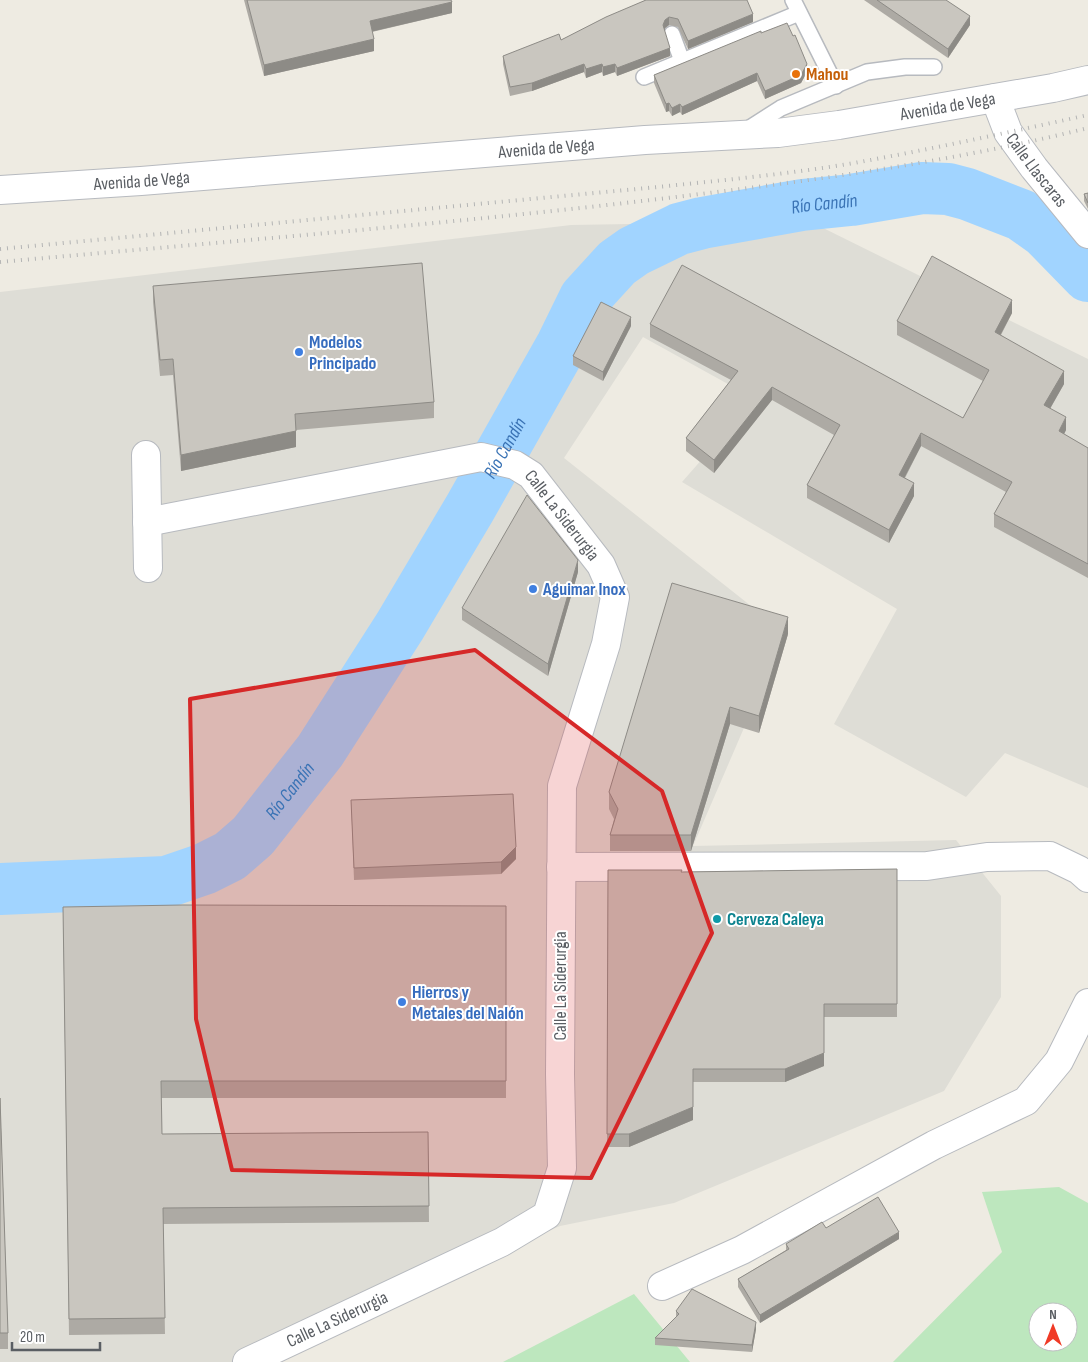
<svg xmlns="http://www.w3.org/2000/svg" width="1088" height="1362" viewBox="0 0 1088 1362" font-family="'Sofia Sans Condensed',sans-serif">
  <rect width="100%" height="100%" fill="#eeebe2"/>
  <polygon fill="#deddd6" points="809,221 1088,359 1088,788 1005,753 966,797 834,724 897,609 682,482 755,399 643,337 564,458 785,633 693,846 956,840 1001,896 1001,997 944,1091 674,1203 560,1226 250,1362 0,1362 0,292 571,225"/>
  <g fill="#bde7be" fill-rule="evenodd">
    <path d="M1059,1187L1088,1203V1362H893L1002,1252L982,1192ZM1038,1312H1068V1342H1038Z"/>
    <polygon points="634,1294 690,1362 503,1362"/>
  </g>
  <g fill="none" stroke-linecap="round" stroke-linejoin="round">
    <path stroke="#a1d4ff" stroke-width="52" id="s1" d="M0,889L166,882L204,869L230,856L253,836L320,751L400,626L470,508L562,345L585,298L617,263L634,251L679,229L702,223L802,205L851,200L922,188L948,189L967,194L1021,215L1045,232L1088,276"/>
    <defs>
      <g id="service">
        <polyline points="793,0 836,86"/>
        <polyline points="672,34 682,61"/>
        <polyline points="644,77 799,13"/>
        <polyline points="745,131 781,108 867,72 905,67 934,67"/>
      </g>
      <g id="minor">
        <path id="s2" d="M995,98L1008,132L1034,168L1088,234"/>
        <polyline points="146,455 148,568"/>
        <path id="s3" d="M147,522L481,457L515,465L531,475L601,565L615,597L606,644L562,786L560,1074L562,1168L547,1215L502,1242L247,1362"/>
        <polyline points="561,867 927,866 987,857 1050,856 1079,870 1088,878"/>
        <polyline points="662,1286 742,1250 934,1145 1026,1101 1059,1061 1088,1003"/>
      </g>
      <g id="tertiary">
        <path id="s4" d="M0,190L141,181L645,140L778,133L839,125L1053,88L1088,80"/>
      </g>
    </defs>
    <use href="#service" stroke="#b7babf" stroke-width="18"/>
    <use href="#minor" stroke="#b7babf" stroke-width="30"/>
    <use href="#tertiary" stroke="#b7babf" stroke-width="30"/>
    <use href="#service" stroke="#fff" stroke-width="15"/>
    <use href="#minor" stroke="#fff" stroke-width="28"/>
    <use href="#tertiary" stroke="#fff" stroke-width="28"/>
    <g stroke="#b3b4b4" stroke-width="4" stroke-dasharray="1 6" stroke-linecap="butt">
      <path d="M0,249L658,187C724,180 789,174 854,163C932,149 1010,132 1088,115"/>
      <path d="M0,262C220,242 440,225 659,199C802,182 947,163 1088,128"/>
    </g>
  </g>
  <g fill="#adaaa4">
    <polygon points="244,0 451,0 452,13 372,32 374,51 264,76"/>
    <polygon points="646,0 753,22 688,49 678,27 669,25 664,29 670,56 617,76 615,72 603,76 602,72 586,78 584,72 532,91 510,96 503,64 503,56 561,40"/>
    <polygon points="864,0 946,0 970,25 948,58"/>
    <polygon points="761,33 807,72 801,83 765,99 757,81 682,115 680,112 672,116 669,111 666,112 654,83 654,75"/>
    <polygon points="1088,193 1088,209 1084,201 1084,194"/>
    <polygon points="153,286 434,402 434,418 296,430 296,447 181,471 173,375 160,376 153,302"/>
    <polygon points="1012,313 1001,335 1064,384 1050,409 1066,430 1064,434 1088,448 1088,578 994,527 994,514 1006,492 921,446 905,478 914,496 889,543 807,498 807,485 834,435 772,400 714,473 686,451 686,438 731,380 650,337 650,324 963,418 983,381 897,335 897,321"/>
    <polygon points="631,326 603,381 573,365 573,356"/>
    <polygon points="578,572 548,676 462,620 462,608"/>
    <polygon points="788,634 759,733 730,724 691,851 610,851 610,835 614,819 609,809 609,792"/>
    <polygon points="351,800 516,859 501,874 354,880"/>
    <polygon points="897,869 897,1017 824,1017 824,1066 785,1082 693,1082 693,1120 629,1147 607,1147 608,870 682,872"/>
    <polygon points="506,906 506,1098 161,1098 162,1134 428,1132 429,1222 163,1224 165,1334 69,1335 63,907"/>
    <polygon points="0,1098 8,1333 8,1349 0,1349"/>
    <polygon points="899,1239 760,1323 738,1287 738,1279 786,1250 786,1244"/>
    <polygon points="676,1311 756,1329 752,1352 655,1345 655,1338 676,1317"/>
  </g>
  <g fill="#8d8b86">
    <polygon points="452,2 452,13 370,32 370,21"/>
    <polygon points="753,14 753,22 688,49 688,41"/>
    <polygon points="970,16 970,25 948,58 948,49"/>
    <polygon points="669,17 669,25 665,28 663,33 663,25 665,20"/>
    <polygon points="374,39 374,51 264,76 264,65"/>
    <polygon points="670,48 670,56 617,76 617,68"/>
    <polygon points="584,64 584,72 532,91 532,83"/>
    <polygon points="602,64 602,72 586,78 586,69"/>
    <polygon points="615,64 615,72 603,76 603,67"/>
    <polygon points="807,64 807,72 801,83 765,99 765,91"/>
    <polygon points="757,73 757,81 682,115 682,107"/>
    <polygon points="669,103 669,111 666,112 666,104"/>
    <polygon points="680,104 680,112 672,116 672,108"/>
    <polygon points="1012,300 1012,313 995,345 995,332"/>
    <polygon points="631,317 631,326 603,381 603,372"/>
    <polygon points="1064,371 1064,384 1044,419 1044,405"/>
    <polygon points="772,387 772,400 714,473 714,460"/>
    <polygon points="1066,417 1066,430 1059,444 1059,431"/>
    <polygon points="296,431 296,447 181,471 181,455"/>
    <polygon points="921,433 921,446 899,488 899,475"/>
    <polygon points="914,483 914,496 889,543 889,530"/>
    <polygon points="578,560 578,572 548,676 548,664"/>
    <polygon points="788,617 788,634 759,733 759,716"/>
    <polygon points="730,707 730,724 691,851 691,835"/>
    <polygon points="516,847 516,859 501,874 501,862"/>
    <polygon points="824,1053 824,1066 785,1082 785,1069"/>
    <polygon points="693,1107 693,1120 629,1147 629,1134"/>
    <polygon points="899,1232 899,1239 760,1323 760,1315"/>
    <polygon points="756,1322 756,1329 752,1352 752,1345"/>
  </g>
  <g fill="#c9c6bf" stroke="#8d8b86">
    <polygon points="247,0 451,0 452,2 370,21 374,39 264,65"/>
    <polygon points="646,0 747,0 753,14 688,41 678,19 669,17 665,20 663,25 670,48 617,68 615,64 603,67 602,64 586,69 584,64 532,83 510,87 503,56 559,34 561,40 606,17"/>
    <polygon points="877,0 946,0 970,16 948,49"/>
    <polygon points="787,23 793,36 795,35 807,64 801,75 765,91 757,73 682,107 680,104 672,108 669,103 666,104 654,75 761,31 761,33"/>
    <polygon points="1088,193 1088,203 1084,194"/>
    <polygon points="932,256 1012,300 995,332 1064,371 1044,405 1066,417 1059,431 1088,448 1088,564 994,514 1012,482 921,433 899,475 914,483 889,530 807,485 840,425 772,387 714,460 686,438 738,371 650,324 682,265 963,418 989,370 897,321"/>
    <polygon points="422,263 434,402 295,414 296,431 181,455 173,359 160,360 153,286"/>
    <polygon points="601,302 631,317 603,372 573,356"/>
    <polygon points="527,495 578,560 548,664 462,608"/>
    <polygon points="672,583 788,617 759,716 730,707 691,835 610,835 618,809 609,792"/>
    <polygon points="513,794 516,847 501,862 354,868 351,800"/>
    <polygon points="897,869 897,1004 824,1004 824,1053 785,1069 693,1069 693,1107 629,1134 607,1134 608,870 682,870 681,872"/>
    <polygon points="182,905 506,906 506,1081 161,1081 162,1134 428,1132 429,1206 163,1208 165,1318 69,1319 63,907"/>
    <polygon points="0,1098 8,1333 0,1333"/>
    <polygon points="878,1197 899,1232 760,1315 738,1279 789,1249 786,1244 822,1222 826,1228"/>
    <polygon points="692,1289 756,1322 752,1345 655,1338 679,1314 676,1311"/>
  </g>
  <path fill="#d62828" fill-opacity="0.2" stroke="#d62828" stroke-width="4" stroke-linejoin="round" d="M475,650L662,791L712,933L591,1178L232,1170L196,1019L190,699Z"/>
  <circle fill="#e8710a" stroke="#fff" stroke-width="2" cx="796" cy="74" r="5"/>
  <g fill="#3f7fe0" stroke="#fff" stroke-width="2">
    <circle cx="299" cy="352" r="5"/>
    <circle cx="533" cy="589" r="5"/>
    <circle cx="402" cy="1002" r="5"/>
  </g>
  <circle fill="#0f9aa8" stroke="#fff" stroke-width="2" cx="717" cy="919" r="5"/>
  <g text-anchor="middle" stroke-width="4" stroke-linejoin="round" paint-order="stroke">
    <g font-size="18" font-weight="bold" fill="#c56008" stroke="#fff" text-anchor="start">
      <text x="806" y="80">Mahou</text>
    </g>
    <g font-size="18" fill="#5a5e63" stroke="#fff">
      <text dy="6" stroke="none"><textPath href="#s4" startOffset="952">Avenida de Vega</textPath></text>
      <text dy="6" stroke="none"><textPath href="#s4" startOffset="548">Avenida de Vega</textPath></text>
      <text dy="6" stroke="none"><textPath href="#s2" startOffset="84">Calle Llascaras</textPath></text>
      <text dy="6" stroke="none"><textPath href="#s4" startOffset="142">Avenida de Vega</textPath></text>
      <text dy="6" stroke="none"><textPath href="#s3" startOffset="445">Calle La Siderurgia</textPath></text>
      <text transform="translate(560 986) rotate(-90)" y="6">Calle La Siderurgia</text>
      <text transform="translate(337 1319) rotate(-25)" y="6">Calle La Siderurgia</text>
    </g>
    <g font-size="18" font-weight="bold" fill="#366cbe" stroke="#fff" text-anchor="start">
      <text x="309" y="348">Modelos<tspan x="309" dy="21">Principado</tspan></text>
      <text x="543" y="595">Aguimar Inox</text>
      <text x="412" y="998">Hierros y<tspan x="412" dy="21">Metales del Nalón</tspan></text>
    </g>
    <g font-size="18" font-weight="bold" fill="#0d838f" stroke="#fff" text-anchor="start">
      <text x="727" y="925">Cerveza Caleya</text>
    </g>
    <g font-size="19" font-style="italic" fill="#3a73b5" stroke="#fff">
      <text dy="7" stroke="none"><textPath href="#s1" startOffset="1165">Río Candín</textPath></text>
      <text dy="7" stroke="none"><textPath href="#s1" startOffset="729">Río Candín</textPath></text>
      <text dy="7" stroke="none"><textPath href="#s1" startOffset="324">Río Candín</textPath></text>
    </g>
  </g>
  <g transform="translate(1053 1327)"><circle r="24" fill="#ffffff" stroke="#bdbfc1"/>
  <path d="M0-4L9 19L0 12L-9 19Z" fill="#f03a26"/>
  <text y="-8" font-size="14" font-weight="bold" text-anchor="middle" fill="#5a5e63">N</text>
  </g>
  <path d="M12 1342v8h88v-8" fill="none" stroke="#5a5e63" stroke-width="2.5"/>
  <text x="20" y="1342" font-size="15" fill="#5a5e63" stroke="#ffffff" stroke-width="4" paint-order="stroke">20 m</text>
</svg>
